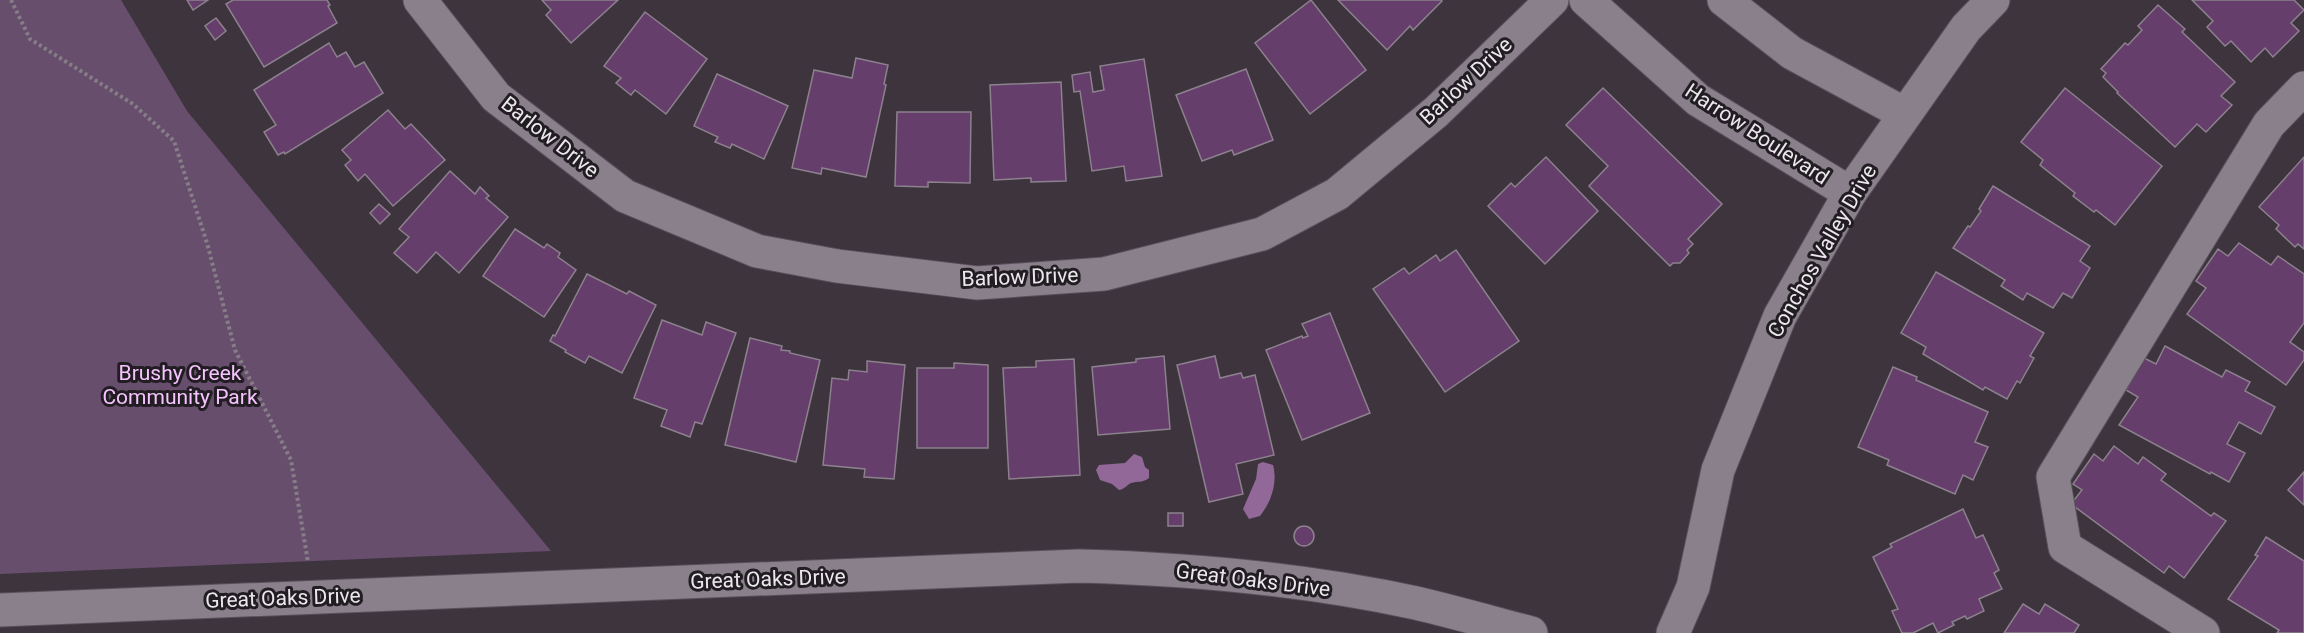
<svg xmlns="http://www.w3.org/2000/svg" width="2304" height="633" viewBox="0 0 2304 633" font-family="Roboto,sans-serif">
  <rect width="100%" height="100%" fill="#3d343e"/>
  <polygon fill="#684e6d" points="0,0 121,0 187,111 551,551 0,574"/>
  <g fill="#926899">
    <path d="M1134,454L1142,457L1145,467L1149,470V478C1143,483 1138,481 1131,483C1127,485 1125,489 1119,490L1112,484L1100,480L1096,470L1099,465L1125,463Z"/>
    <path d="M1263,462L1273,465C1278,483 1271,502 1260,516L1249,519L1243,509L1256,479L1258,464Z"/>
  </g>
  <g fill="#653e6c" stroke="#8c818d" stroke-width="1.5">
    <polygon points="187,0 208,0 193,10"/>
    <polygon points="233,0 327,0 330,5 328,6 337,23 264,67 226,4"/>
    <polygon points="542,0 618,0 571,43 546,15 551,10"/>
    <polygon points="1311,0 1366,70 1310,114 1255,43"/>
    <polygon points="1338,0 1441,0 1442,1 1413,30 1410,26 1387,50"/>
    <polygon points="2192,0 2294,0 2304,10 2291,23 2299,31 2273,57 2265,48 2251,62 2231,41 2225,46 2207,27 2213,21"/>
    <polygon points="2158,5 2185,29 2182,32 2235,82 2221,96 2232,105 2206,132 2197,124 2175,147 2117,93 2118,92 2103,77 2106,73 2101,69 2125,43 2128,45 2142,30 2138,26"/>
    <polygon points="645,12 707,59 666,114 635,90 631,95 616,83 621,78 604,66"/>
    <polygon points="216,18 226,31 215,40 205,26"/>
    <polygon points="329,43 337,57 346,52 355,67 364,62 383,93 285,154 284,152 278,155 264,132 276,125 254,90"/>
    <polygon points="856,58 888,65 884,84 886,85 866,177 822,168 821,174 792,168 814,70 852,78"/>
    <polygon points="1144,59 1162,176 1126,181 1124,166 1092,171 1080,91 1074,92 1072,75 1090,72 1093,92 1104,90 1100,66"/>
    <polygon points="1246,69 1273,140 1234,155 1232,150 1202,161 1176,95"/>
    <polygon points="717,74 788,106 764,159 732,144 730,148 715,142 718,137 694,126"/>
    <polygon points="1061,82 1066,181 1031,182 1031,178 994,180 990,85"/>
    <polygon points="1603,88 1722,204 1688,239 1693,244 1687,250 1689,253 1680,263 1673,263 1670,266 1589,186 1608,166 1566,125"/>
    <polygon points="2065,88 2162,166 2115,225 2096,210 2094,212 2073,196 2075,193 2040,165 2043,160 2021,142"/>
    <polygon points="388,110 405,129 411,124 445,160 393,206 365,174 358,181 345,165 351,160 342,150"/>
    <polygon points="897,112 971,112 970,183 928,182 928,187 895,186"/>
    <polygon points="1546,157 1598,211 1545,264 1488,206 1511,183 1515,187"/>
    <polygon points="2304,157 2304,249 2298,244 2295,247 2276,229 2279,225 2259,207"/>
    <polygon points="450,171 475,194 480,187 489,196 486,198 508,217 459,273 436,252 417,273 394,253 409,237 399,229"/>
    <polygon points="1993,186 2090,246 2080,261 2090,268 2072,298 2063,293 2053,308 2027,293 2023,300 2001,286 2005,280 1953,248 1968,226 1970,227 1981,211 1979,209"/>
    <polygon points="379,204 390,214 380,224 370,213"/>
    <polygon points="515,229 544,248 547,244 560,253 558,257 576,270 544,317 483,276"/>
    <polygon points="2239,243 2271,265 2278,256 2304,274 2304,323 2290,342 2304,352 2304,360 2286,385 2187,314 2206,288 2196,281 2218,249 2228,256"/>
    <polygon points="1456,250 1519,341 1445,392 1373,289 1404,268 1409,274 1436,255 1440,261"/>
    <polygon points="1936,272 2044,333 2030,356 2034,358 2020,383 2017,381 2007,399 1985,387 1983,390 1923,354 1926,347 1901,333"/>
    <polygon points="587,274 627,294 629,291 656,305 622,373 589,356 585,363 565,352 566,350 550,341 553,335 555,336"/>
    <polygon points="1330,313 1370,413 1302,440 1266,350 1302,336 1303,338 1308,336 1302,324"/>
    <polygon points="662,320 702,335 706,322 736,333 702,424 695,422 690,437 661,426 667,410 634,398"/>
    <polygon points="750,338 782,346 781,350 790,351 790,353 820,360 796,462 725,445"/>
    <polygon points="2165,346 2222,377 2226,370 2250,382 2245,391 2275,407 2261,434 2239,422 2227,444 2245,453 2229,482 2211,472 2210,474 2119,425 2138,397 2126,390 2144,358 2156,364"/>
    <polygon points="1164,356 1170,429 1098,435 1092,367 1136,362 1136,359"/>
    <polygon points="1215,356 1220,378 1241,373 1243,378 1255,375 1274,455 1236,464 1243,494 1209,502 1177,365"/>
    <polygon points="1074,359 1080,475 1009,479 1003,368 1036,367 1036,361"/>
    <polygon points="867,361 905,365 894,479 864,477 865,469 823,465 832,378 848,380 849,370 867,372"/>
    <polygon points="954,363 988,365 988,448 917,448 917,368 954,368"/>
    <polygon points="1893,367 1917,377 1916,380 1988,412 1975,442 1988,447 1973,480 1963,475 1955,494 1887,465 1889,460 1858,447"/>
    <polygon points="2114,446 2138,464 2143,457 2166,474 2161,480 2211,516 2214,513 2226,521 2184,578 2169,566 2164,573 2071,504 2082,490 2073,484 2094,454 2103,461"/>
    <polygon points="2304,472 2304,505 2288,490"/>
    <polygon points="1963,509 1976,538 1983,535 1999,570 1994,573 2002,589 1979,599 1984,611 1967,619 1965,616 1952,622 1954,625 1938,633 1933,623 1913,633 1902,633 1892,611 1898,609 1873,557 1892,547 1890,544"/>
    <rect x="1168" y="513" width="15" height="13"/>
    <circle cx="1304" cy="536" r="10"/>
    <polygon points="2266,537 2304,561 2304,633 2277,633 2279,630 2228,599 2258,556 2255,555"/>
    <polygon points="2023,604 2039,614 2045,604 2079,625 2074,633 2004,633"/>
  </g>
  <g fill="none" stroke-linecap="round" stroke-linejoin="round">
    <defs>
      <g id="minor">
        <polyline points="420,0 496,97 625,196 757,251 837,266 977,283 1104,274 1262,234 1337,194 1436,112 1552,0"/>
        <polyline points="1586,0 1698,100 1850,193"/>
        <polyline points="1724,0 1792,53 1905,114"/>
        <path d="M0,610L1079,566C1191,569 1305,579 1416,603C1454,612 1493,623 1531,633"/>
        <polyline points="1673,633 1693,587 1718,470 1780,316 1850,193 1966,28 1993,0"/>
        <polyline points="2203,633 2065,547 2053,477 2269,124 2304,88"/>
      </g>
    </defs>
    <use href="#minor" stroke="#585059" stroke-width="35"/>
    <polyline stroke="#867e87" stroke-width="4" stroke-dasharray="3 3" stroke-linecap="butt" points="11,0 30,39 133,104 174,141 207,243 235,350 291,460 308,562"/>
    <use href="#minor" stroke="#8a808c" stroke-width="33"/>
  </g>
  <g text-anchor="middle" stroke-width="6" stroke-linejoin="round" paint-order="stroke">
    <g font-size="21" fill="#ece6ed" stroke="#211d22">
      <text transform="translate(1466 81) rotate(-43)" y="7">Barlow Drive</text>
      <text transform="translate(1757 134) rotate(33)" y="7">Harrow Boulevard</text>
      <text transform="translate(550 137) rotate(38)" y="7">Barlow Drive</text>
      <text transform="translate(1822 251) rotate(-60)" y="7">Conchos Valley Drive</text>
      <text transform="translate(1020 277) rotate(-2)" y="7">Barlow Drive</text>
      <text transform="translate(768 579) rotate(-2)" y="7">Great Oaks Drive</text>
      <text transform="translate(1253 580) rotate(7)" y="7">Great Oaks Drive</text>
      <text transform="translate(283 598) rotate(-2)" y="7">Great Oaks Drive</text>
    </g>
    <g font-size="21" fill="#f5c4fe" stroke="#211d22">
      <text x="180" y="380">Brushy Creek<tspan x="180" dy="24">Community Park</tspan></text>
    </g>
  </g>
</svg>
